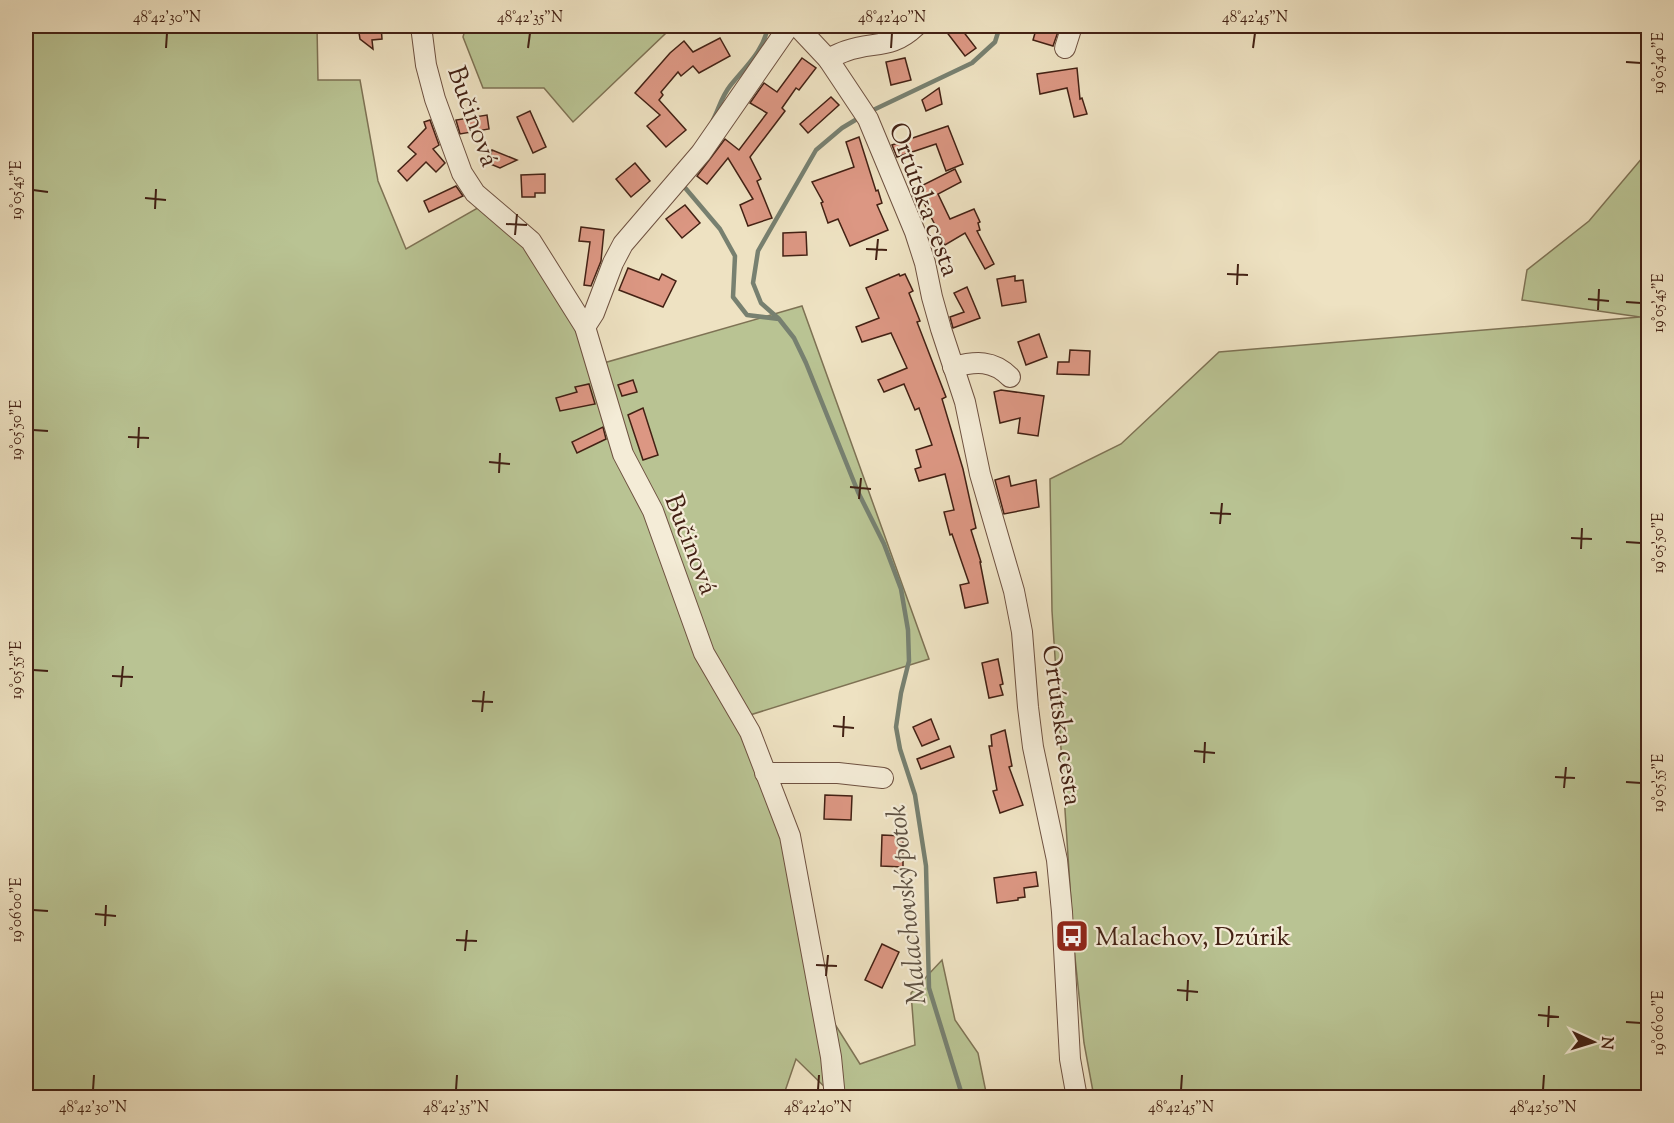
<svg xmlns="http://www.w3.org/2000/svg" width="1674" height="1123" viewBox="0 0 1674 1123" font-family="'Sorts Mill Goudy',serif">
  <rect width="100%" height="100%" fill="#eee2c2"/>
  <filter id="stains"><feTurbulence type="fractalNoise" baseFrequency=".00333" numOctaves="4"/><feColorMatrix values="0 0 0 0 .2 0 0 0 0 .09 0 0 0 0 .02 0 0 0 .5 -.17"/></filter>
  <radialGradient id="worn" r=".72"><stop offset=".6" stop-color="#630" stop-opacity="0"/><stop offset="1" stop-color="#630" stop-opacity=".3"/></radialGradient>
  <g fill="#b9c393" stroke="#7e7254" stroke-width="1.5">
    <polygon points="26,26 317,26 318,80 360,80 378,181 406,249 481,206 506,213 600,364 802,306 929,659 734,720 774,791 809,983 860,1064 915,1045 911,993 942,960 955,1020 978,1053 987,1097 835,1097 796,1059 783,1097 26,1097"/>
    <polygon points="466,26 663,26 666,33 573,122 544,88 483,88 463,37"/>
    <polygon points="1648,151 1648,1097 1094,1097 1084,1043 1074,948 1052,611 1050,479 1121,444 1219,352 1640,317 1522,300 1527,270 1589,221"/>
  </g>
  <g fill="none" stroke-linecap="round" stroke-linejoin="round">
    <g stroke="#778070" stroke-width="4.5">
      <polyline points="869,112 972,63 995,42 1000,26"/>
      <path d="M713,120C719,108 722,96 730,86C745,67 764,51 768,26"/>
      <polyline points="681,183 720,229 735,256 733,297 747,315 779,319 794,338 806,363 858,492 884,544 901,589 908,630 909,661 901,693 896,727 900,749 915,795 926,866 929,988 963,1098"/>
      <polyline points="778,318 761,303 753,283 758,251 816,150 842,128 862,116"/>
    </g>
  </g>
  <g fill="#dc9783" stroke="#432114" stroke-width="1.5">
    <polygon points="358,26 381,26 382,39 372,40 373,49 360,39"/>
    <polygon points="942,26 959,26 976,48 965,56"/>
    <polygon points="1037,26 1060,26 1053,46 1033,40"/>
    <polygon points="720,38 730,56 699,73 693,66 681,76 678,72 661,92 663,95 659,100 686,130 666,147 647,126 660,115 635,93 670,53 684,41 693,52"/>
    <polygon points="802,58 816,68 799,90 796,88 782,108 785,111 750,157 761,179 757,181 772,218 748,226 740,205 753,199 728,158 707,184 697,176 725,139 739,150 767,113 750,103 764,83 777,92"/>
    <polygon points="905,58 911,80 891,85 886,62"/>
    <polygon points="1077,68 1080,99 1082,98 1087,114 1074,117 1067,88 1040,94 1037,74"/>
    <polygon points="939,88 942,104 926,111 922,100"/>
    <polygon points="831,97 839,105 808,133 800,124"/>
    <polygon points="530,111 546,147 533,153 517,117"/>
    <polygon points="487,115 489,129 460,134 456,120"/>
    <polygon points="430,120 439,145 433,149 445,163 436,172 426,162 407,181 398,171 416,154 408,147 426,128 424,122"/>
    <polygon points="948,126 963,164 946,171 936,144 897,157 892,145"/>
    <polygon points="859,137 876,191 878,190 882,203 877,205 888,230 850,246 838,219 828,223 821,203 823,202 812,182 854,167 846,142"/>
    <polygon points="492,150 517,160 500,168 488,163"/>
    <polygon points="635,163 650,181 631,197 616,179"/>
    <polygon points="955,169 961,182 938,194 950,219 974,209 980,222 978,223 980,230 977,231 994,264 985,269 965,233 945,245 923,201 917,204 911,191"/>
    <polygon points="545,174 545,193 535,193 535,197 522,197 521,175"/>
    <polygon points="456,186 463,196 429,212 424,201"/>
    <polygon points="685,205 700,223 682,238 666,219"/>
    <polygon points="581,227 604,230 601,261 591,286 584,285 590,242 579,241"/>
    <polygon points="806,232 807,255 783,256 783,233"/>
    <polygon points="628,268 659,280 662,274 676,281 663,307 619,290"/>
    <polygon points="899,274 900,276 905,274 913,291 909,293 920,321 917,322 946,397 942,399 963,469 976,528 971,530 981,562 980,562 988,603 965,608 960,585 969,583 952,534 950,535 944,512 954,510 945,474 919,481 915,469 921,467 916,450 932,445 919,408 915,410 904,384 884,392 878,380 907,368 891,333 862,342 856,327 879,318 866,288"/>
    <polygon points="1015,276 1015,281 1023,280 1026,302 1002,306 997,279"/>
    <polygon points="967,287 980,318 953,328 950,317 964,312 954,293"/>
    <polygon points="1039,334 1047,357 1026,365 1018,342"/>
    <polygon points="1070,350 1090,351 1089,375 1057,374 1058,362 1069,362"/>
    <polygon points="633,380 637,392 622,396 618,385"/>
    <polygon points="589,384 595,404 560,411 556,398 577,392 575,387"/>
    <polygon points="1001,390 1044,396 1038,436 1018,433 1020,418 1000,423 994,392"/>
    <polygon points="643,408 658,455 643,460 628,415"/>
    <polygon points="603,427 606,439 577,453 572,442"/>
    <polygon points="1009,476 1011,486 1036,480 1039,507 1004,514 995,480"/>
    <polygon points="998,659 1003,684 1000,685 1003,695 989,698 982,663"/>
    <polygon points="931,719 939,739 922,746 913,727"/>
    <polygon points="1005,730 1012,766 1009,767 1023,805 1000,813 993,791 997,790 989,746 992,746 991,735"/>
    <polygon points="950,746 954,757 921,769 917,759"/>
    <polygon points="825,795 852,796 851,820 824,819"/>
    <polygon points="882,835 903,836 903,867 881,866"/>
    <polygon points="1036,872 1038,886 1024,888 1025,897 1018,898 1018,900 997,903 994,878"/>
    <polygon points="882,944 899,952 882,988 865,980"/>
  </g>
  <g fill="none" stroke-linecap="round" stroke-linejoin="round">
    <defs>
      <g id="minor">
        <polyline points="421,26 426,65 435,99 462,173 475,193 531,241 585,327 623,454 653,511 704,653 750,732 790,836 831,1057 835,1098"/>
        <polyline points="797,26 828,59 868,119 915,232 925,263 932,297 941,329 965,402 980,474 1014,591 1022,632 1028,707 1033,747 1057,860 1062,912 1070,1059 1077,1098"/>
        <polyline points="1065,48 1072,26"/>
        <path d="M828,59C834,56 840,53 846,51C874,41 891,50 916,26"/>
        <polyline points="585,327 594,313 613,263 623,244 701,153 789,26"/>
        <path d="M953,367C976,361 993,360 1010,377"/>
        <polyline points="765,773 838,773 883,778"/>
      </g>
    </defs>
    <use href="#minor" stroke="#6e5140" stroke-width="22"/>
    <use href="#minor" stroke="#f4ecd7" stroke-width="20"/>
  </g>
  <path fill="none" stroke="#432114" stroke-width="2" d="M166,48L167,33M528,48L530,33M891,48L892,33M1253,48L1255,33M1626,62L1641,63M33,190L48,192M145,198L166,200M155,209L156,189M506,224L527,225M515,235L517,214M866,249L887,250M876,260L878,239M1227,274L1248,275M1237,285L1238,264M1588,299L1609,301M1626,302L1641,303M1598,310L1599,289M33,430L48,431M128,437L149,438M138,448L139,427M489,462L510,464M499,473L500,453M850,487L871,489M859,499L861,478M1210,513L1231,514M1220,524L1222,503M1571,538L1592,539M1626,542L1641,543M1581,549L1582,528M33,670L48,671M112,676L133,677M121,687L123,666M472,701L493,702M482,712L484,691M833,726L854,728M843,737L844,716M1194,751L1215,753M1204,763L1205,742M1555,777L1575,778M1626,782L1641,783M1564,788L1566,767M33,910L48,911M95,914L116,916M105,926L106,905M456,940L477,941M465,951L467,930M816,965L837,966M826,976L828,955M1177,990L1198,992M1187,1001L1188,980M1538,1015L1559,1017M1626,1022L1641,1023M1548,1027L1549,1006M93,1090L94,1075M456,1090L457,1075M818,1090L819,1075M1181,1090L1182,1075M1543,1090L1544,1075"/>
  <defs>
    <symbol id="bus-square" viewBox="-11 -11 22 22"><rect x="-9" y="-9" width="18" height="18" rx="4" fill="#8f2418" stroke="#f4ecd7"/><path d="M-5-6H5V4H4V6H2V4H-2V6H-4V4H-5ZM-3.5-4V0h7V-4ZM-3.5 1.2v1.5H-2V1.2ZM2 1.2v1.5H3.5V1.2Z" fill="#fff"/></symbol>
  </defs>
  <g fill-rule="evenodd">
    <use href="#bus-square" x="1053" y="917" width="38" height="38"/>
  </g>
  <g text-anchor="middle" stroke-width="4.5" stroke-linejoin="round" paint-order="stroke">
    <g font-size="26" fill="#432114" stroke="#f4ecd7">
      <text transform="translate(474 116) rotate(70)" y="9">Bučinová</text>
      <text transform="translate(925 199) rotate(70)" y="9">Ortútska cesta</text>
      <text transform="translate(692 544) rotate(69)" y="9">Bučinová</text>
      <text transform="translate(1063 725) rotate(82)" y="9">Ortútska cesta</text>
    </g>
    <g font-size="26" fill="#432114" stroke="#f4ecd7" text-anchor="start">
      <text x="1095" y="945">Malachov, Dzúrik</text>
    </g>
    <g font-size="27" font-style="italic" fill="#5d5042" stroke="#f4ecd7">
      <text transform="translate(906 905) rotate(-96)" y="9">Malachovský potok</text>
    </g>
  </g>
  <rect width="1674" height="1123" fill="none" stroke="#eee2c2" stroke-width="66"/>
  <g transform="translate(1593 1042) rotate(94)" stroke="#f4ecd7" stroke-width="4.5" paint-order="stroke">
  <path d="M0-4.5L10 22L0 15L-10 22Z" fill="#432114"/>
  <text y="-9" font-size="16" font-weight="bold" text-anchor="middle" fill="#432114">N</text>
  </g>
  <rect x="33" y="33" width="1608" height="1057" fill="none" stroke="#432114" stroke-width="2"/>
  <g font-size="15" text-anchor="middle" fill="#432114">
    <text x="167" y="22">48°42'30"N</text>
    <text x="530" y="22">48°42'35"N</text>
    <text x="892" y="22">48°42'40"N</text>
    <text x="1255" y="22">48°42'45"N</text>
    <text transform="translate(1658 63) rotate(-90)" y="5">19°05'40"E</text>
    <text transform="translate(16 190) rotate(-90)" y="5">19°05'45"E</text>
    <text transform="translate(1658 303) rotate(-90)" y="5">19°05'45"E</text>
    <text transform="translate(16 430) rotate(-90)" y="5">19°05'50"E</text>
    <text transform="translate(1658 543) rotate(-90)" y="5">19°05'50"E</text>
    <text transform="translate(16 670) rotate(-90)" y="5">19°05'55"E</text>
    <text transform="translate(1658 783) rotate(-90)" y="5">19°05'55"E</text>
    <text transform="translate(16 910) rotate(-90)" y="5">19°06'00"E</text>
    <text transform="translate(1658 1023) rotate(-90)" y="5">19°06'00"E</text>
    <text x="93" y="1112">48°42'30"N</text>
    <text x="456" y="1112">48°42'35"N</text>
    <text x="818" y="1112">48°42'40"N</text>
    <text x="1181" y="1112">48°42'45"N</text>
    <text x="1543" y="1112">48°42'50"N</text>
  </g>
  <rect width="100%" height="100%" filter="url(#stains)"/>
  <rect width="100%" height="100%" fill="url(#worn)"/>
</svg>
